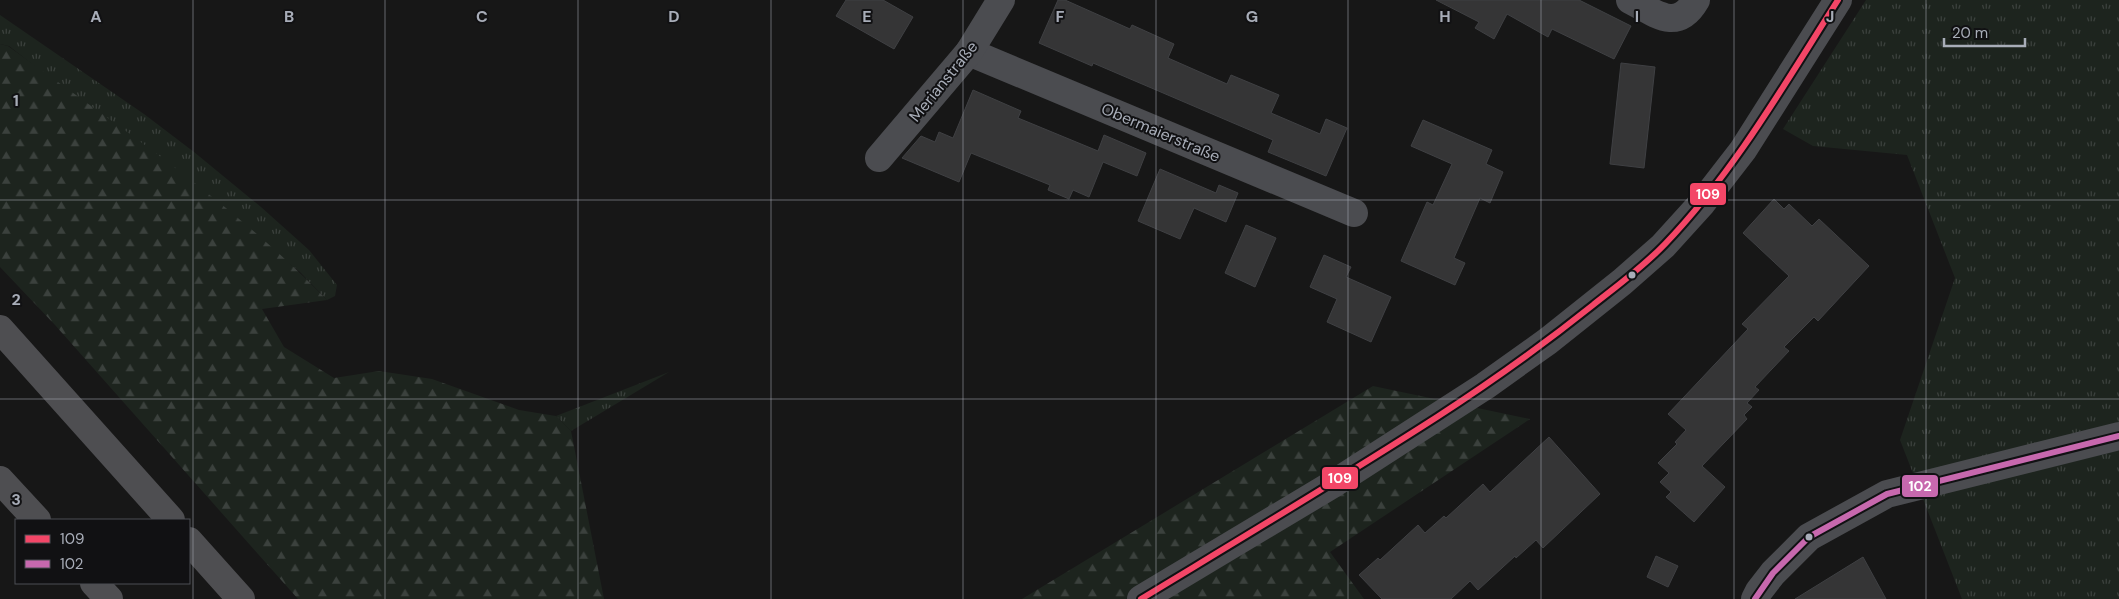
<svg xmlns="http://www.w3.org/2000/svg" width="2119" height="599" viewBox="0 0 2119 599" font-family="'DM Sans',sans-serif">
  <defs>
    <pattern id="grass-tufts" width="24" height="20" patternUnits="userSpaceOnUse" patternTransform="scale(1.25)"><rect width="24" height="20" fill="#1d241e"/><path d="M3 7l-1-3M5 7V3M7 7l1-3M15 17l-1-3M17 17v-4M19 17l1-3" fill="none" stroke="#3b413d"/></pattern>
    <pattern id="forest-firs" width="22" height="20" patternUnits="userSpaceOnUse" patternTransform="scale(1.25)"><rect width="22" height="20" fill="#1d241e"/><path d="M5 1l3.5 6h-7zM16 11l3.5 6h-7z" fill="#3b413d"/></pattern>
  </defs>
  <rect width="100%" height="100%" fill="#171717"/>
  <g fill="url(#grass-tufts)">
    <polygon points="1866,0 2119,0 2119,599 1962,599 1900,440 1955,278 1907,155 1813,146 1783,129"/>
    <polygon points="0,15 144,114 194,152 261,207 309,250 337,285 335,296 327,300 300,272 9,46 0,44"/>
    <polygon points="669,372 571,431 556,416"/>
  </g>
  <g fill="url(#forest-firs)">
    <path d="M0,44L8,46C118,126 232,202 327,300L262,309L284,347L334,378L379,371L432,379L519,410L556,416L571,431L604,599H298L55,325L0,267Z"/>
    <polygon points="1373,386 1530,419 1330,552 1364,599 1022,599"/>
  </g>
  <g fill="#353536" stroke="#3f4043">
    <polygon points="846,0 883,0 913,17 894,49 836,16"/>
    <polygon points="1058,0 1065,0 1130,29 1132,25 1174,44 1168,58 1227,84 1231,75 1279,95 1271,113 1320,134 1326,119 1347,128 1326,176 1268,152 1273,140 1093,63 1092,66 1039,43"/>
    <polygon points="1436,0 1579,0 1631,26 1614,59 1552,29 1548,37 1507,14 1494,39 1475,28 1479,22"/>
    <polygon points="1621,63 1655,67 1644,168 1610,164"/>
    <polygon points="973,90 1021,111 1018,118 1098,151 1104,135 1146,153 1137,176 1103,162 1089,197 1073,190 1069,199 1048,190 1050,185 971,153 959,182 902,158 921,136 935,142 939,132 953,138"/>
    <polygon points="1423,120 1492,150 1486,164 1503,172 1490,203 1480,198 1454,258 1465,263 1455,285 1401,261 1427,202 1433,205 1452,164 1411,146"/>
    <polygon points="1160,169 1216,193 1219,185 1238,193 1226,222 1194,208 1180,239 1138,221"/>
    <polygon points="1774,199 1784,209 1789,204 1812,226 1819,219 1869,266 1818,321 1814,317 1784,347 1789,351 1755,387 1759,390 1747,403 1752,407 1744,415 1747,419 1702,466 1725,487 1694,522 1666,497 1671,492 1660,482 1669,473 1658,463 1677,444 1675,442 1686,430 1668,414 1748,329 1742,324 1789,276 1743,233"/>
    <polygon points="1246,225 1276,238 1255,287 1225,273"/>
    <polygon points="1324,255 1351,267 1346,277 1391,297 1371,342 1327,322 1337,299 1310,287"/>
    <polygon points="1549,437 1600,494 1543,548 1536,540 1516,558 1515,556 1478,590 1470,581 1451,599 1382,599 1359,575 1378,558 1380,560 1418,525 1425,533 1444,516 1446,518 1483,484 1490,492"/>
    <polygon points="1656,556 1678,566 1668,587 1647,577"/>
    <polygon points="1863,557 1886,599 1795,599"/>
  </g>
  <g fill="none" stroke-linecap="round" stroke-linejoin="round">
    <g stroke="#4b4c50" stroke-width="28">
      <path d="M1630,0C1655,13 1677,33 1696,0"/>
      <polyline points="969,52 1354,213"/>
      <polyline points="879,158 969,52 1001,0"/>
      <polyline points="1141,599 1333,484 1485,386 1548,341 1622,282 1663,246 1702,203 1743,150 1838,0"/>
      <polyline points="1755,599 1759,591 1773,573 1809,537 1887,494 2119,436"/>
    </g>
    <g stroke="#4e4e51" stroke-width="28">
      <polyline points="0,329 171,520"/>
      <polyline points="0,480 37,520"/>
      <polyline points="189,541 241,599"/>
      <polyline points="94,583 109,599"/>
    </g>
    <defs>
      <path id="bus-1" d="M1141,599C1240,539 1339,480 1437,417C1491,382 1543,345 1593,305C1617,286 1643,267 1665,244C1734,172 1784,85 1838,0"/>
      <polyline id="bus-2" points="1755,599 1773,573 1809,537 1887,494 2119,436"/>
    </defs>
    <use href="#bus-1" stroke="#111113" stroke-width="10"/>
    <use href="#bus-2" stroke="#111113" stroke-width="10"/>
    <use href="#bus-1" stroke="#f34667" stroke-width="6"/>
    <use href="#bus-2" stroke="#c768ae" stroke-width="6"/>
  </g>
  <path fill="none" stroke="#a8adb8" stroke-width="1" stroke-opacity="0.55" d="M193,0V599M385,0V599M578,0V599M771,0V599M963,0V599M1156,0V599M1348,0V599M1541,0V599M1734,0V599M1926,0V599M0,200H2119M0,399H2119"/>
  <g fill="#a8adb8" stroke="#111113" stroke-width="2">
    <circle cx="1632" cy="275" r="4.5"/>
    <circle cx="1809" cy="537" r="4.5"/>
  </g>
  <g text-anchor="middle" stroke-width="4" stroke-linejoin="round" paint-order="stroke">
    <g font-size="16" fill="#a8adb8" stroke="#111113">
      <text transform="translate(943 81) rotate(-51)" y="6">Merianstraße</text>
      <text transform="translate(1161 132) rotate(23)" y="6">Obermaierstraße</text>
    </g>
  </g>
  <g font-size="16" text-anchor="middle" font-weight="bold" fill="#a8adb8" stroke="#111113" stroke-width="4" stroke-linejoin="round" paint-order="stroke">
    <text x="96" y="22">A</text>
    <text x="289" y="22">B</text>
    <text x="482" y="22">C</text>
    <text x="674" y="22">D</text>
    <text x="867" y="22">E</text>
    <text x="1060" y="22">F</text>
    <text x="1252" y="22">G</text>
    <text x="1445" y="22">H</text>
    <text x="1637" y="22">I</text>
    <text x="1830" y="22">J</text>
    <text x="16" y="106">1</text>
    <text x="16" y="305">2</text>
    <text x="16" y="505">3</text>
  </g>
  <g stroke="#111113" stroke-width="2">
    <rect x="1689" y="182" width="38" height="24" rx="5" fill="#f34667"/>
    <rect x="1321" y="466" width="38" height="24" rx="5" fill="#f34667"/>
    <rect x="1901" y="474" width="38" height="24" rx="5" fill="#c768ae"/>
  </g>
  <g font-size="14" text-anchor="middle" font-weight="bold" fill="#fff">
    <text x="1708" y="199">109</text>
    <text x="1340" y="483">109</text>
    <text x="1920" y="491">102</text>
  </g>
  <rect x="15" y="519" width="175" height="65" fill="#111113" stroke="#4d4f55"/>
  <rect x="25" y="535" width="25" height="8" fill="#f34667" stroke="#4d4f55"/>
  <text x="60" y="544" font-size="15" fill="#a8adb8">109</text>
  <rect x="25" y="560" width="25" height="8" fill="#c768ae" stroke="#4d4f55"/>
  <text x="60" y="569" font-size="15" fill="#a8adb8">102</text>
  <path d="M1944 38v8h81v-8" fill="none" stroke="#a8adb8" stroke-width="2.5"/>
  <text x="1952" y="38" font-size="15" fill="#a8adb8" stroke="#111113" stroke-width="4" paint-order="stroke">20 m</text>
</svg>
